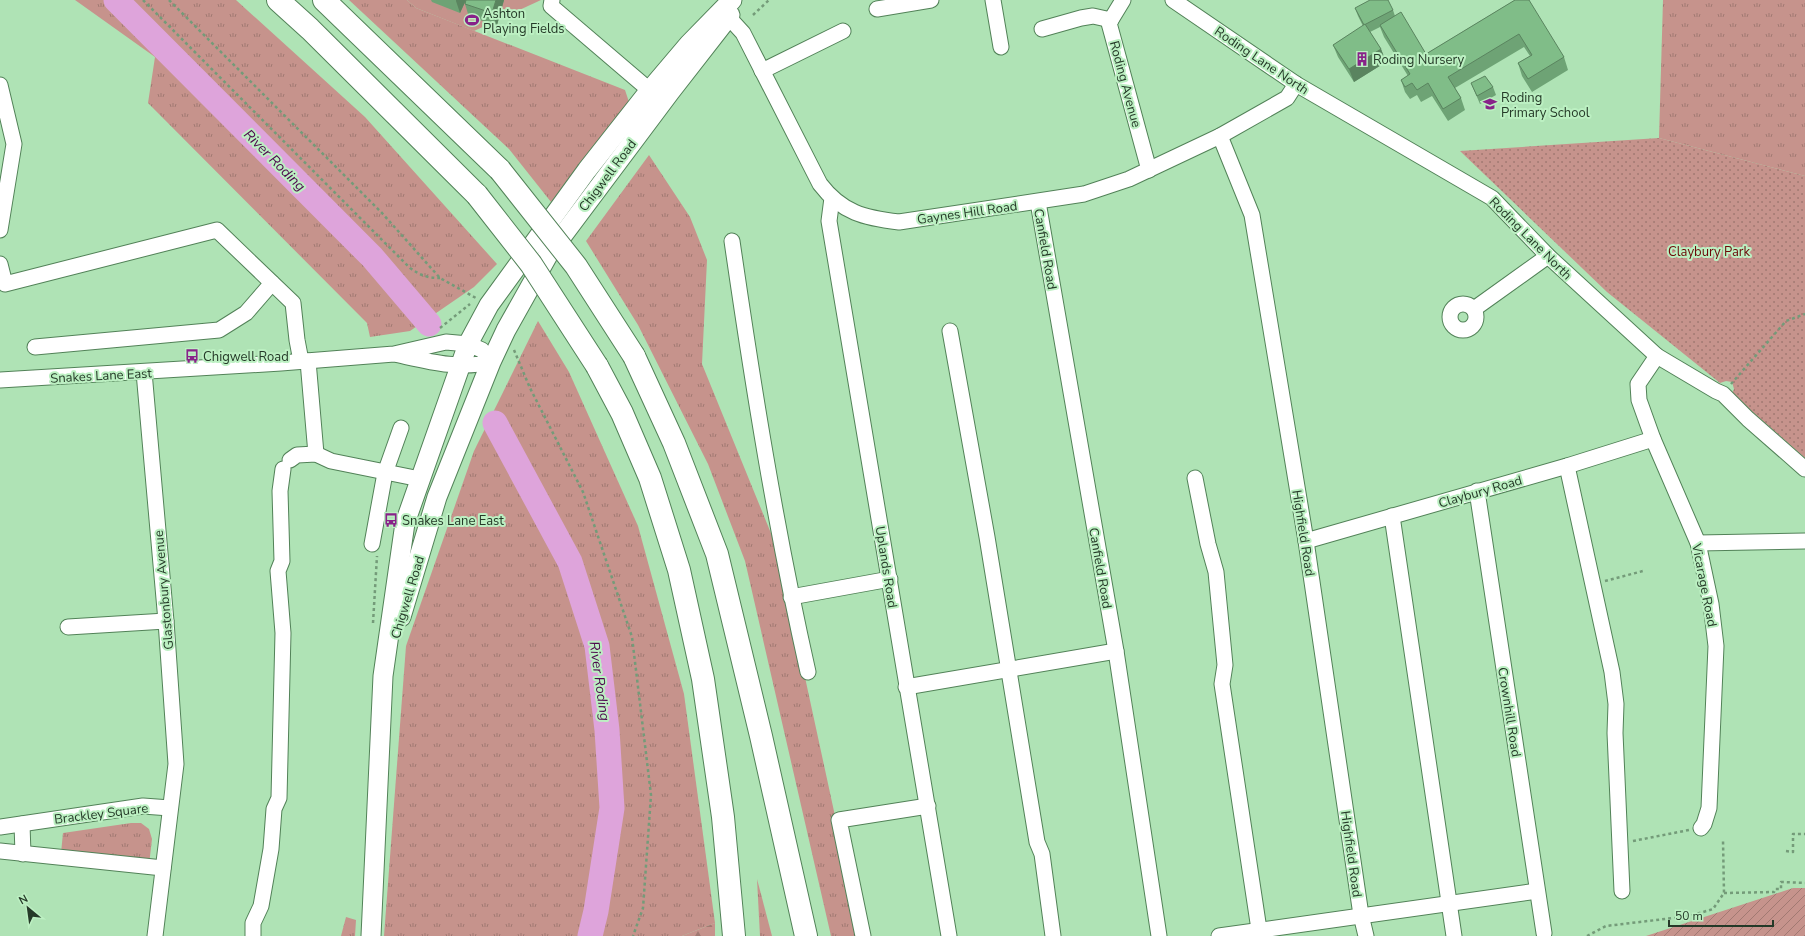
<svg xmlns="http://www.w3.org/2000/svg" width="1805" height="936" viewBox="0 0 1805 936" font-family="'Nunito Sans',sans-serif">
  <defs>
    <pattern id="grass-tufts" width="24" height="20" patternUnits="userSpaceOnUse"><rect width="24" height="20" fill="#c6938c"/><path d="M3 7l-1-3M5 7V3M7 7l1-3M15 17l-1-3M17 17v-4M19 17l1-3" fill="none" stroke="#a17972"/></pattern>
    <pattern id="forest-firs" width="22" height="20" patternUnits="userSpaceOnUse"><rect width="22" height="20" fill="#c6938c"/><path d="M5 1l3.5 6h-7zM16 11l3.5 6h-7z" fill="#a17972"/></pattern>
    <pattern id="park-dots" width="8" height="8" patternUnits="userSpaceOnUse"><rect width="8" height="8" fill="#c6938c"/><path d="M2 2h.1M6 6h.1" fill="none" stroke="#a17972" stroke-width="1.8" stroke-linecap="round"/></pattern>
    <pattern id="garden-furrows" width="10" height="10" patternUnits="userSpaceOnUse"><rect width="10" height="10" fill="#c6938c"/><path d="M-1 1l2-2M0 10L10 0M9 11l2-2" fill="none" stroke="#a17972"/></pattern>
  </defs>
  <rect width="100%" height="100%" fill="#afe3b5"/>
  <g fill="url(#grass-tufts)">
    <polygon points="75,0 236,0 365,117 497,264 474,287 410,331 370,337 367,323 148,103 155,57"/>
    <polygon points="349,0 407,0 416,8 625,90 629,102 551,202 509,149"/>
    <polygon points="1663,0 1805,0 1805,176 1659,138"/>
    <polygon points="649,155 690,217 707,260 702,364 777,548 861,936 831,936 745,561 708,464 638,325 586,241"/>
    <polygon points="538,321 569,372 638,526 684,694 715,923 682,936 384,936 406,646 474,451"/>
    <polygon points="131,823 141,823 149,829 152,839 149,865 61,853 63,833"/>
    <polygon points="757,879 772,936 760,936"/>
    <polygon points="346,917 356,920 355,936 341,936"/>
  </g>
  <polygon fill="url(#forest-firs)" points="715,923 715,936 682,936"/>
  <polygon fill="url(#park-dots)" points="1659,138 1805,176 1805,458 1732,394 1734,389 1732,382 1726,381 1720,383 1607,292 1460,151"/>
  <polygon fill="url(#garden-furrows)" points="1793,888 1805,888 1805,936 1646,936"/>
  <polygon fill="#c6938c" points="407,0 541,0 474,31 416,8"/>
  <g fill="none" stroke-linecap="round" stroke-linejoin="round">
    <g stroke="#dea4db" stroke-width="25">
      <polyline points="116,0 372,257 429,324"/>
      <polyline points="495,423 570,562 597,646 607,730 612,808 596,911 590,936"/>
    </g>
    <defs>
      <g id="minor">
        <polyline points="552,0 551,6 654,94 658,90"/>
        <polyline points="993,0 1001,47"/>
        <polyline points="1123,0 1109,23 1149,170"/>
        <polyline points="1173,0 1296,84 1492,198 1548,256 1657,356 1716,391 1723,394 1748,419 1805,469"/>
        <polyline points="877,9 931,0"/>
        <path d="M722,10L743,33L820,184C842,213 865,218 899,222L1084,194L1129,179L1220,136L1287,98L1296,84"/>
        <polyline points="1042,29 1081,18 1093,16 1111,20"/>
        <polyline points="762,71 843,31"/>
        <polyline points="0,85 14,144 0,230"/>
        <polyline points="1220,136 1252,215 1306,541 1361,915 1366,936"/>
        <polyline points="832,198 829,221 949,936"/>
        <polyline points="1038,202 1116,651 1159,936"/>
        <path d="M732,241C753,386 776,530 808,672"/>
        <polyline points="0,264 5,284 217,230 293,303 297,340 301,361"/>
        <circle cx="1463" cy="317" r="13"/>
        <polyline points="1474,309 1548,256"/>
        <polyline points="950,331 987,537 1037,842 1042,854 1053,936"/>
        <polyline points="35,347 219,330 246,313 272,283"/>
        <polyline points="1657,356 1638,384 1639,400 1653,439 1698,543 1711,604 1716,646 1709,808 1704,824 1701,828"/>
        <polyline points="308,361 316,454"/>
        <polyline points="144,372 166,621 176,764 155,936"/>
        <path d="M0,380L281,363L394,354L446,342L468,344L482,350L491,362C458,370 427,361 394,354"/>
        <polyline points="290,460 297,455 316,454 331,461 420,479"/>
        <polyline points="1567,466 1612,672 1616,704 1615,733 1622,891"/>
        <polyline points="1195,478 1208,544 1216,572 1225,665 1222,684 1260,936"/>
        <polyline points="1477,491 1544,933"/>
        <polyline points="1392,516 1454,936"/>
        <polyline points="1306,541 1567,466 1653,439"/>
        <polyline points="1698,543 1805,541"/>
        <polyline points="372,544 385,473 401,428"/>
        <polyline points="791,597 890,579"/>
        <polyline points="68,627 166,621"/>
        <polyline points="906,687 1116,651"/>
        <polyline points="22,824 23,854"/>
        <polyline points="0,827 143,806 170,808"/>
        <polyline points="0,851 163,868"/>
        <polyline points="253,936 253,923 261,906 271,849 274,809 279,798 283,633 278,571 282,561 280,491 283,469"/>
        <polyline points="863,936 839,820 928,806"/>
        <polyline points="1219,936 1537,891"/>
      </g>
      <g id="major">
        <polyline points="401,617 437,497 491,362 506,330 548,255 670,92 730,15"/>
        <polyline points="371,936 383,676 405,523 468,344 489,305 587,170 650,90 689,44 732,0"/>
      </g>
      <g id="highway">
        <polyline points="278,0 310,29 477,195"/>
        <polyline points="324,0 500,170"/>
        <polyline points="634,356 674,443 717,554 761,736 806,936"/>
        <polyline points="597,366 622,413 650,478 679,570 703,679 723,817 734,936"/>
      </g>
    </defs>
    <use href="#minor" stroke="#528258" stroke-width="17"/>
    <use href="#major" stroke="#528258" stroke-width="21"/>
    <use href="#highway" stroke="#528258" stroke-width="24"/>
    <g stroke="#749b79" stroke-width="2.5" stroke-dasharray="3 3" stroke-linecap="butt">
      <path d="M143,0L410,268C420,275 427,278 440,278"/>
      <polyline points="169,0 382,213 440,278 476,298"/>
      <polyline points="753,15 769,0"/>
      <polyline points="440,328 470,304"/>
      <polyline points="514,350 530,388 583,492 632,637 651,795 643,908 633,936"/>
      <polyline points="1731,384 1786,321 1805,314"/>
      <polyline points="1605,581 1643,571"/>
      <polyline points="373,623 377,556"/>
      <polyline points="1633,841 1689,830"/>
      <polyline points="1786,851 1793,852 1793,834 1805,834"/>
      <polyline points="1724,893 1774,892 1775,889 1781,889 1781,882 1805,883"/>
      <polyline points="1587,936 1606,926 1690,916 1713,909 1724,893 1723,840"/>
    </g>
    <use href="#minor" stroke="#fff" stroke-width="15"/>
    <use href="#major" stroke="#fff" stroke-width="19"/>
    <use href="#highway" stroke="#fff" stroke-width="22"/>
    <defs>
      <g id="highway-bridge">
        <polyline points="500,170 576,266 634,356"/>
        <polyline points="477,195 531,264 597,366"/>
      </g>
    </defs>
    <use href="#highway-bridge" stroke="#528258" stroke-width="24" stroke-linecap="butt"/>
    <use href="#highway-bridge" stroke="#fff" stroke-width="22"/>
  </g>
  <g fill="#6ea375">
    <polygon points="431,0 466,0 460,13 432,2"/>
    <polygon points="466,0 504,0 497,25 469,17 465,4"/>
    <polygon points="1515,0 1564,57 1568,70 1532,92 1522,76 1518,63 1530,56 1524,47 1455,88 1461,98 1465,110 1448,121 1432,96 1421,102 1417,95 1410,99 1405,92 1401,80 1408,76 1384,37 1380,27 1370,32 1381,49 1386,62 1354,82 1338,57 1333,45 1363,26 1358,16 1355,8 1393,10 1395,16 1426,54"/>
    <polygon points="1471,83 1493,87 1496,95 1480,104"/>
  </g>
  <g fill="#5a845f">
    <polygon points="456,0 466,0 460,13 456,1"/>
    <polygon points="496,0 504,0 497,25 492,13"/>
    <polygon points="1381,49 1386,62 1354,82 1349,69"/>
  </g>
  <g fill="#80bd88" stroke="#5a845f">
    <polygon points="466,0 496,0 492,13 465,4"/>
    <polygon points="1370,0 1388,0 1393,10 1364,25 1355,8"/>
    <polygon points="1515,0 1529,0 1564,57 1528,79 1518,63 1532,55 1519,34 1448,77 1461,98 1443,109 1428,83 1417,90 1412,83 1405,87 1401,80 1410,74 1380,25 1401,12 1426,54"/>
    <polygon points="1365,24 1381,49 1349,69 1333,45"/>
    <polygon points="1485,76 1493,87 1477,96 1471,83"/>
  </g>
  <defs>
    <symbol id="stadium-bare" viewBox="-9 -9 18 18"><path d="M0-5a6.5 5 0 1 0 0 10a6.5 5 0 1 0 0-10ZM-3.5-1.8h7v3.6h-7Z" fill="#882289" stroke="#bcf0c2" stroke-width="2.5" paint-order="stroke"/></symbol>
    <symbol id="building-bare" viewBox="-9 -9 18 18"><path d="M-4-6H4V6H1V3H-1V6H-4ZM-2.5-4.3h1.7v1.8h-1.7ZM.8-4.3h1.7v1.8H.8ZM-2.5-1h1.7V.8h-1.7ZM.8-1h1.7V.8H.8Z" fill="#882289" stroke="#bcf0c2" stroke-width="2.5" paint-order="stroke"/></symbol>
    <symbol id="school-bare" viewBox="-9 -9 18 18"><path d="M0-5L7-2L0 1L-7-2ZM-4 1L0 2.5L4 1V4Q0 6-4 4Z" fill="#882289" stroke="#bcf0c2" stroke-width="2.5" paint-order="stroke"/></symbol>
    <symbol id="bus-bare" viewBox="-9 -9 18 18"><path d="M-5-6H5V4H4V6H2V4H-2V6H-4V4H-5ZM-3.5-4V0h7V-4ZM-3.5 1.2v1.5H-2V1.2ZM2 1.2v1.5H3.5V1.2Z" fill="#882289" stroke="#bcf0c2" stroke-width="2.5" paint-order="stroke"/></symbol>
  </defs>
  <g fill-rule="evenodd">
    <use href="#stadium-bare" x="462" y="10" width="20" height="20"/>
    <use href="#building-bare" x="1352" y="49" width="20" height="20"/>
    <use href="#school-bare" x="1480" y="94" width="20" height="20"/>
    <use href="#bus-bare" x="182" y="346" width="20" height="20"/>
    <use href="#bus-bare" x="381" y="510" width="20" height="20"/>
  </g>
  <g text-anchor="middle" stroke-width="4" stroke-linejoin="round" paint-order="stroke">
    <g font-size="13" fill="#253a28" stroke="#bcf0c2" text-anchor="start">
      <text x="483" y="18">Ashton<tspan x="483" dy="15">Playing Fields</tspan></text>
      <text x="1373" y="64">Roding Nursery</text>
      <text x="1501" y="102">Roding<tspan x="1501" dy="15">Primary School</tspan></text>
      <text x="203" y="361">Chigwell Road</text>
      <text x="402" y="525">Snakes Lane East</text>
    </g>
    <g font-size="13" fill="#253a28" stroke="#bcf0c2">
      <text transform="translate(1262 60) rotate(34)" y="5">Roding Lane North</text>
      <text transform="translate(1126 84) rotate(75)" y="5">Roding Avenue</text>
      <text transform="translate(607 175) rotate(-53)" y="5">Chigwell Road</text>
      <text transform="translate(967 212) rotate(-8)" y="5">Gaynes Hill Road</text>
      <text transform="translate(1531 238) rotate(45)" y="5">Roding Lane North</text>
      <text transform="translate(1046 249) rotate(80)" y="5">Canfield Road</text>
      <text transform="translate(101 375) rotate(-3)" y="5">Snakes Lane East</text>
      <text transform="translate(1480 491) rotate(-16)" y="5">Claybury Road</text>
      <text transform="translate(1304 533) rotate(81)" y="5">Highfield Road</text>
      <text transform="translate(887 567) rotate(81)" y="5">Uplands Road</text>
      <text transform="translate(1101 568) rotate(80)" y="5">Canfield Road</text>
      <text transform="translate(1705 585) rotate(79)" y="5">Vicarage Road</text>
      <text transform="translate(163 590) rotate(-95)" y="5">Glastonbury Avenue</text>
      <text transform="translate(407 597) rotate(-73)" y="5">Chigwell Road</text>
      <text transform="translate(1510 712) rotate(81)" y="5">Crownhill Road</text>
      <text transform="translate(101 813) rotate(-7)" y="5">Brackley Square</text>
      <text transform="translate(1352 854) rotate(82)" y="5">Highfield Road</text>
    </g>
    <g font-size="13" fill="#6b0909" stroke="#bcf0c2">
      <text x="1709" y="256">Claybury Park</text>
    </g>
    <g font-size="14" font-style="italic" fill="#4e084e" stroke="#bcf0c2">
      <text transform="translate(275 160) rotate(45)" y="5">River Roding</text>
      <text transform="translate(600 681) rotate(82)" y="5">River Roding</text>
    </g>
  </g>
  <g transform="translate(28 908) rotate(331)" stroke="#bcf0c2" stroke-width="3" paint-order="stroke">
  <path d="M0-3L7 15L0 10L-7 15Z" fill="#253a28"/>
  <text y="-6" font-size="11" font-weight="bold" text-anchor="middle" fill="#253a28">N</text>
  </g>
  <path d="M1669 920v6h104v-6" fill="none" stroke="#253a28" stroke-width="2"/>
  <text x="1675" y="920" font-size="12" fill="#253a28" stroke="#bcf0c2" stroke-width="3" paint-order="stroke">50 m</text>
</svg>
